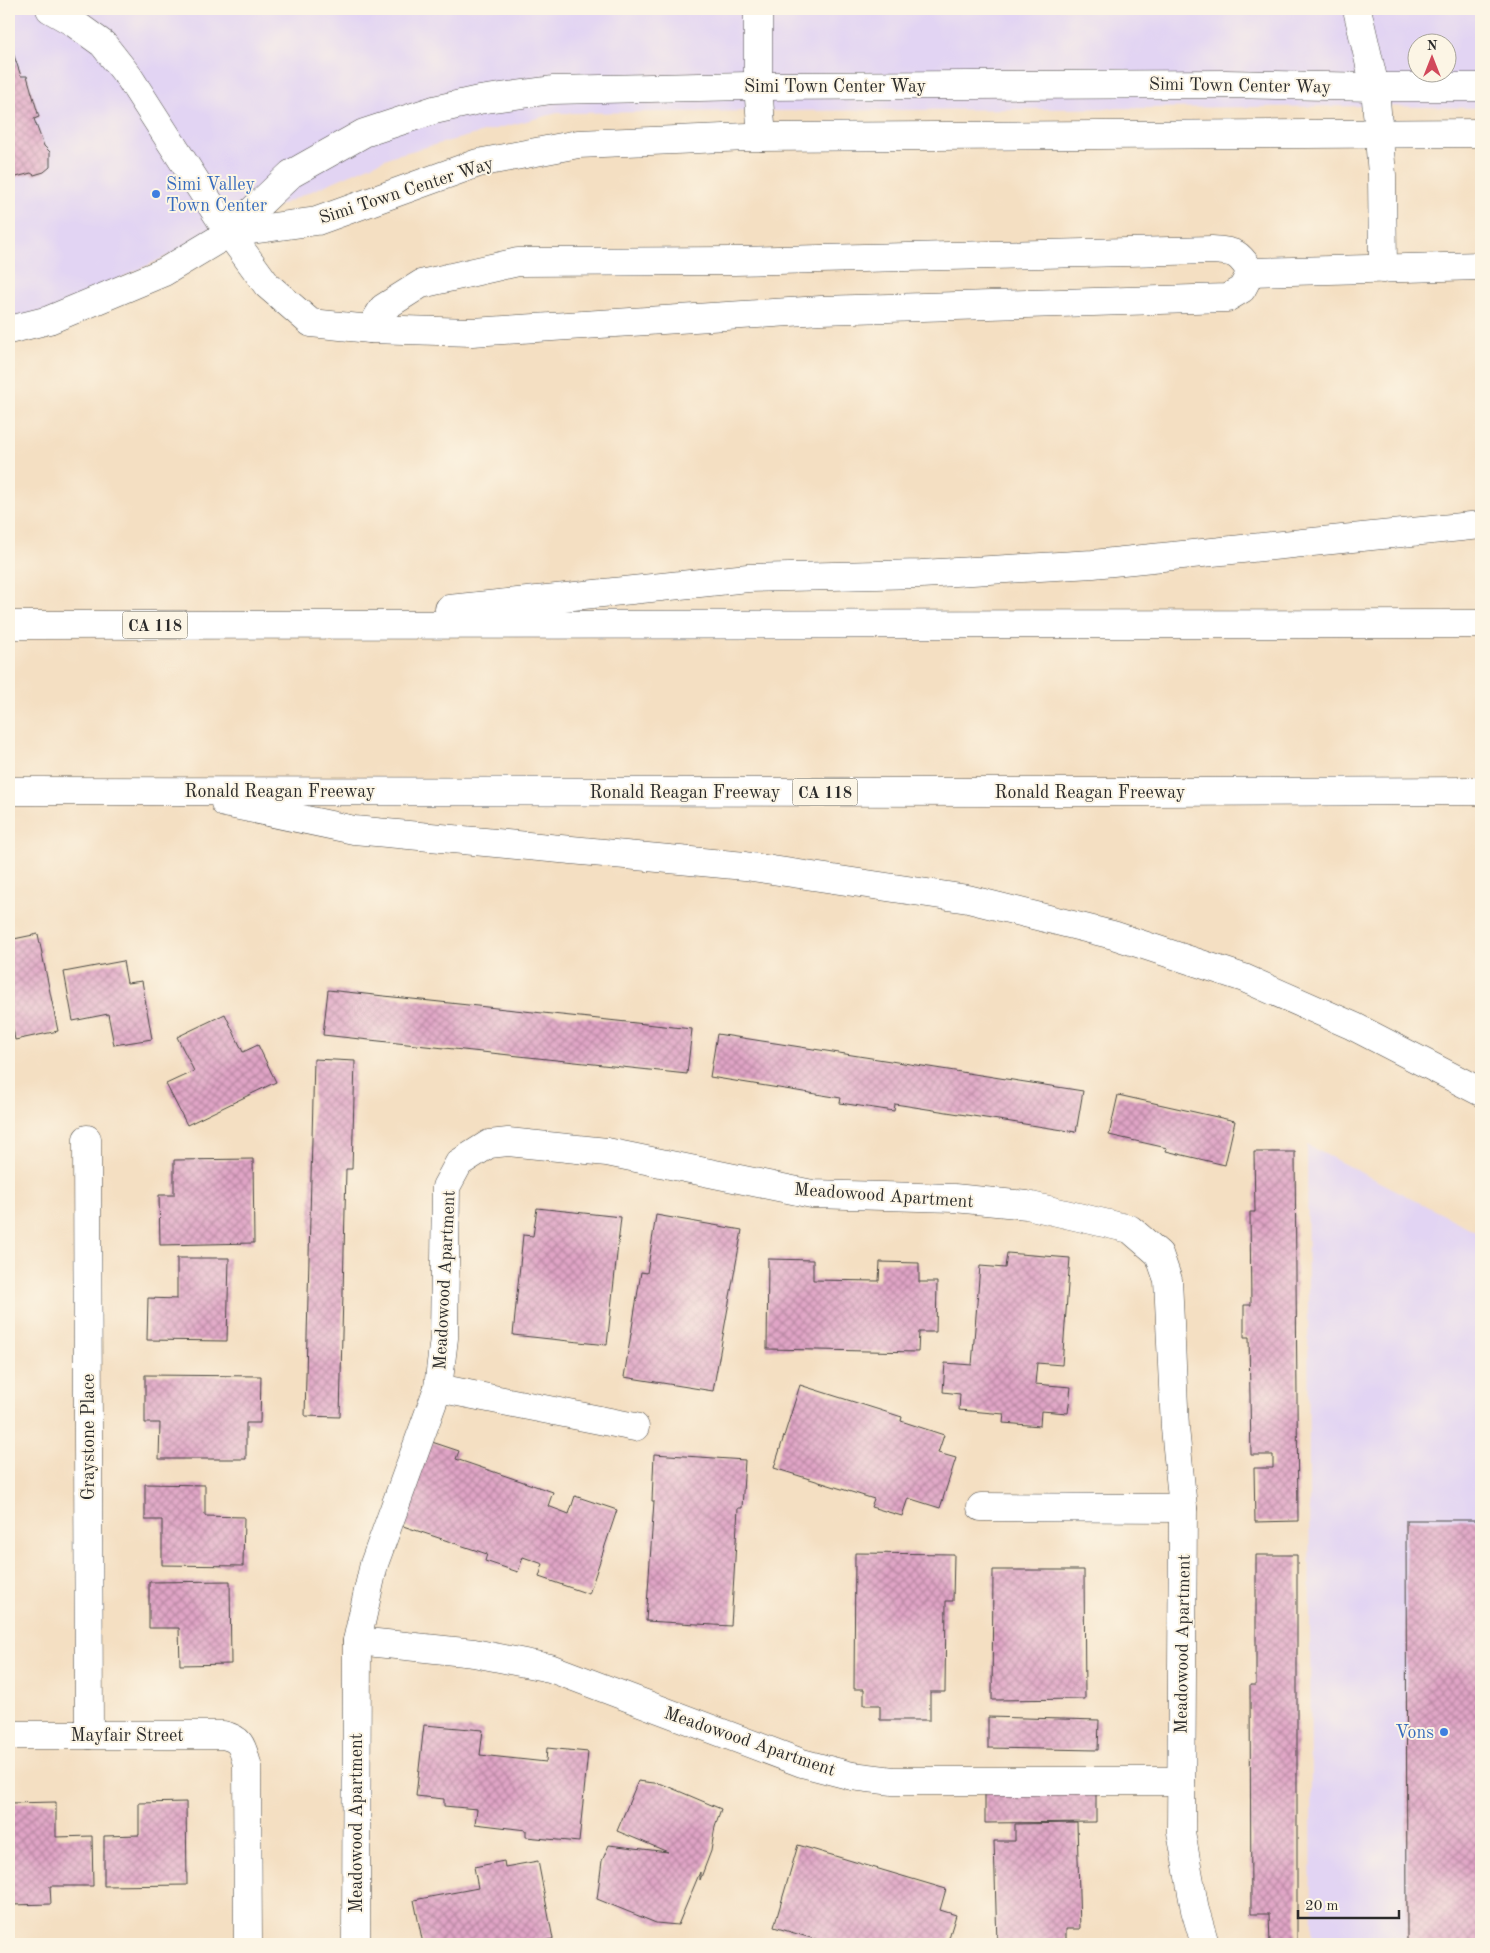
<svg xmlns="http://www.w3.org/2000/svg" width="1490" height="1953" viewBox="0 0 1490 1953" font-family="'Old Standard TT',serif">
  <defs>
    <pattern id="building-cross-hatch" width="8" height="8" patternUnits="userSpaceOnUse" patternTransform="scale(1.25)"><rect width="8" height="8" fill="#e0a4c6"/><path d="M0 0l8 8M0 8l8-8" fill="none" stroke="#b686a1"/></pattern>
  </defs>
  <rect width="100%" height="100%" fill="#fcf5e5"/>
  <filter id="ink" filterUnits="userSpaceOnUse"><feTurbulence type="fractalNoise" baseFrequency=".02" numOctaves="2"/><feDisplacementMap in="SourceGraphic" scale="10" xChannelSelector="R" yChannelSelector="G"/><feConvolveMatrix kernelMatrix="1 2 1 2 8 2 1 2 1" color-interpolation-filters="sRGB"/></filter>
  <filter id="wash" filterUnits="userSpaceOnUse"><feTurbulence type="fractalNoise" baseFrequency=".0096" numOctaves="4" result="noise"/><feDisplacementMap in="SourceGraphic" scale="20" xChannelSelector="R" yChannelSelector="G"/><feGaussianBlur stdDeviation="1.12" result="paint"/><feColorMatrix in="noise" values="0 0 0 0 0 0 0 0 0 0 0 0 0 0 0 0 0 1.4 0 .05"/><feComposite in="paint" operator="in"/></filter>
  <g filter="url(#wash)">
    <rect width="100%" height="100%" fill="#f4dfc2"/>
    <g fill="#e2d4f3" fill-rule="evenodd">
      <path d="M9,9H1481V108L1368,106L557,113L392,156L216,233L41,316L9,321ZM1418,42H1448V72H1418Z"/>
      <polygon points="1307,1145 1481,1234 1481,1944 1312,1944"/>
    </g>
    <g id="blocks">
      <g fill="url(#building-cross-hatch)">
        <polygon points="10,44 21,76 27,76 39,117 34,119 44,146 50,152 50,167 44,172 34,175 31,173 9,179 9,45"/>
        <polygon points="38,934 58,1031 15,1040 9,1009 9,940"/>
        <polygon points="123,961 127,983 142,981 152,1039 114,1045 108,1014 73,1021 64,972"/>
        <polygon points="328,990 692,1029 687,1074 323,1035"/>
        <polygon points="225,1014 243,1052 258,1045 276,1082 187,1125 166,1084 194,1071 177,1037"/>
        <polygon points="717,1034 1083,1091 1076,1132 895,1104 894,1111 840,1103 841,1098 710,1077"/>
        <polygon points="314,1059 355,1061 352,1169 346,1169 340,1417 305,1416"/>
        <polygon points="1118,1095 1235,1121 1225,1165 1166,1151 1167,1148 1109,1135"/>
        <polygon points="1254,1152 1295,1152 1298,1521 1255,1522 1254,1468 1273,1468 1273,1455 1251,1455 1249,1337 1244,1337 1244,1305 1251,1305 1250,1212 1255,1212"/>
        <polygon points="253,1159 254,1243 160,1245 159,1195 174,1195 174,1160"/>
        <polygon points="537,1208 621,1217 607,1345 513,1335 523,1235 533,1236"/>
        <polygon points="656,1215 742,1230 713,1391 624,1377 641,1272 647,1273"/>
        <polygon points="1007,1253 1070,1258 1062,1365 1037,1363 1035,1384 1071,1387 1068,1413 1041,1411 1040,1426 1003,1423 1004,1414 959,1410 960,1394 943,1392 945,1363 972,1365 980,1266 1005,1268"/>
        <polygon points="177,1258 229,1258 227,1341 147,1340 148,1298 177,1299"/>
        <polygon points="768,1259 813,1260 813,1280 879,1281 880,1262 919,1263 919,1282 937,1282 936,1332 919,1332 918,1352 767,1349"/>
        <polygon points="145,1375 261,1376 260,1423 246,1423 246,1459 159,1459 160,1423 145,1423"/>
        <polygon points="800,1385 902,1417 901,1421 944,1435 938,1453 956,1458 940,1508 908,1498 902,1516 871,1507 874,1499 774,1468"/>
        <polygon points="429,1441 459,1451 456,1459 553,1492 548,1506 569,1514 575,1496 617,1510 589,1594 539,1577 543,1564 523,1557 518,1572 485,1561 487,1554 400,1525"/>
        <polygon points="654,1454 745,1460 742,1508 738,1508 731,1626 646,1621 654,1501 652,1501"/>
        <polygon points="145,1484 205,1485 205,1516 244,1517 243,1566 162,1565 162,1520 145,1520"/>
        <polygon points="1406,1520 1481,1520 1481,1944 1407,1944"/>
        <polygon points="855,1553 954,1554 953,1601 946,1601 945,1692 930,1692 930,1720 880,1720 880,1705 864,1705 864,1689 854,1689"/>
        <polygon points="1256,1555 1297,1555 1297,1944 1270,1944 1269,1914 1251,1914 1250,1685 1256,1685"/>
        <polygon points="993,1570 1084,1570 1085,1699 992,1700"/>
        <polygon points="230,1581 231,1664 180,1665 179,1628 149,1628 149,1582"/>
        <polygon points="988,1717 1099,1720 1098,1750 988,1748"/>
        <polygon points="424,1725 483,1730 480,1755 546,1762 547,1748 588,1752 579,1842 526,1837 526,1830 475,1824 477,1809 444,1806 444,1799 416,1796"/>
        <polygon points="638,1781 662,1784 721,1809 715,1826 711,1851 700,1880 700,1872 678,1925 656,1923 597,1899 602,1861 609,1845 668,1852 617,1831"/>
        <polygon points="1096,1791 1096,1822 985,1823 985,1792"/>
        <polygon points="56,1802 56,1837 92,1836 93,1886 50,1886 51,1904 11,1905 10,1803"/>
        <polygon points="186,1802 187,1885 104,1886 104,1836 139,1835 139,1803"/>
        <polygon points="1077,1823 1080,1929 1066,1929 1066,1944 997,1944 994,1841 1015,1841 1015,1824"/>
        <polygon points="798,1845 946,1889 940,1910 956,1915 947,1944 831,1944 774,1927"/>
        <polygon points="504,1861 505,1867 538,1861 553,1939 529,1944 423,1944 414,1900 478,1888 474,1867"/>
      </g>
    </g>
  </g>
  <g filter="url(#ink)">
    <use href="#blocks" fill-opacity="0" stroke="#494642" stroke-width="1"/>
    <g fill="none" stroke-linecap="round" stroke-linejoin="round">
      <defs>
        <g id="minor">
          <polyline points="50,9 71,21 103,44 129,77 229,233 267,285 311,323 370,329 472,332 821,310 1227,298 1242,289 1251,272"/>
          <polyline points="758,9 758,86 762,137"/>
          <polyline points="1357,9 1375,87 1382,175 1383,269"/>
          <polyline points="229,233 317,221 478,163 578,144 748,137 1481,133"/>
          <polyline points="1251,272 1481,266"/>
          <path d="M370,329L383,308L421,284L518,262L734,261L1212,250C1235,251 1239,253 1251,272"/>
          <polyline points="9,330 49,320 164,272 229,233 291,174 364,133 434,110 479,100 552,90 749,86 1225,84 1375,87 1481,87"/>
          <polyline points="87,1139 89,1735"/>
          <polyline points="438,1388 635,1427"/>
          <polyline points="981,1507 1183,1508"/>
          <polyline points="357,1641 474,1653 550,1668 802,1763 852,1776 893,1781 1181,1781"/>
          <path d="M9,1735H223C242,1739 242,1747 247,1764L248,1944"/>
          <polyline points="356,1944 357,1641 374,1564 438,1388 444,1338 446,1187 459,1163 489,1144 508,1142 607,1152 812,1194 954,1198 1027,1205 1130,1229 1159,1254 1168,1280 1175,1428 1183,1508 1181,1832 1195,1910 1205,1944"/>
        </g>
        <g id="highway">
          <polyline points="449,609 748,578 921,574 1093,564 1481,525"/>
          <polyline points="9,625 1481,624"/>
          <polyline points="9,791 1144,792 1481,791"/>
          <polyline points="225,803 354,830 745,866 968,899 1113,935 1244,978 1353,1026 1481,1092"/>
        </g>
      </defs>
      <use href="#minor" stroke="#494642" stroke-width="29"/>
      <use href="#highway" stroke="#494642" stroke-width="29"/>
      <use href="#minor" stroke="#fff" stroke-width="28"/>
      <use href="#highway" stroke="#fff" stroke-width="28"/>
    </g>
  </g>
  <g fill="#3f7fe0" stroke="#fcf5e5" stroke-width="2">
    <circle cx="156" cy="194" r="5"/>
    <circle cx="1444" cy="1732" r="5"/>
  </g>
  <g text-anchor="middle" stroke-width="4" stroke-linejoin="round" paint-order="stroke">
    <g fill="#fcf5e5" stroke="#6a6863" stroke-width="1">
      <rect x="122.5" y="611.5" width="65" height="27" rx="4"/>
      <rect x="792.5" y="778.5" width="65" height="27" rx="4"/>
    </g>
    <g font-size="16" font-weight="bold" fill="#2b2b2b">
      <text x="155" y="631">CA 118</text>
      <text x="825" y="798">CA 118</text>
    </g>
    <g font-size="18" fill="#2b2b2b" stroke="#fcf5e5">
      <text transform="translate(1240 85) rotate(1)" y="6">Simi Town Center Way</text>
      <text x="835" y="92">Simi Town Center Way</text>
      <text transform="translate(406 190) rotate(-18)" y="6">Simi Town Center Way</text>
      <text x="280" y="797">Ronald Reagan Freeway</text>
      <text x="685" y="798">Ronald Reagan Freeway</text>
      <text x="1090" y="798">Ronald Reagan Freeway</text>
      <text transform="translate(884 1195) rotate(4)" y="6">Meadowood Apartment</text>
      <text transform="translate(444 1280) rotate(-87)" y="6">Meadowood Apartment</text>
      <text transform="translate(88 1437) rotate(-90)" y="6">Graystone Place</text>
      <text transform="translate(1182 1644) rotate(-89)" y="6">Meadowood Apartment</text>
      <text x="127" y="1741">Mayfair Street</text>
      <text transform="translate(750 1741) rotate(19)" y="6">Meadowood Apartment</text>
      <text transform="translate(356 1823) rotate(-90)" y="6">Meadowood Apartment</text>
    </g>
    <g font-size="18" fill="#366cbe" stroke="#fcf5e5" text-anchor="start">
      <text x="166" y="190">Simi Valley<tspan x="166" dy="21">Town Center</tspan></text>
      <text x="1434" y="1738" text-anchor="end">Vons</text>
    </g>
  </g>
  <rect width="1490" height="1953" fill="none" stroke="#fcf5e5" stroke-width="30"/>
  <g transform="translate(1432 58)"><circle r="24" fill="#fcf5e5" stroke="#a8a49b"/>
  <path d="M0-4L9 19L0 12L-9 19Z" fill="#d1495b"/>
  <text y="-8" font-size="14" font-weight="bold" text-anchor="middle" fill="#2b2b2b">N</text>
  </g>
  <path d="M1298 1910v8h101v-8" fill="none" stroke="#2b2b2b" stroke-width="2.5"/>
  <text x="1305" y="1910" font-size="15" fill="#2b2b2b" stroke="#fcf5e5" stroke-width="4" paint-order="stroke">20 m</text>
</svg>
